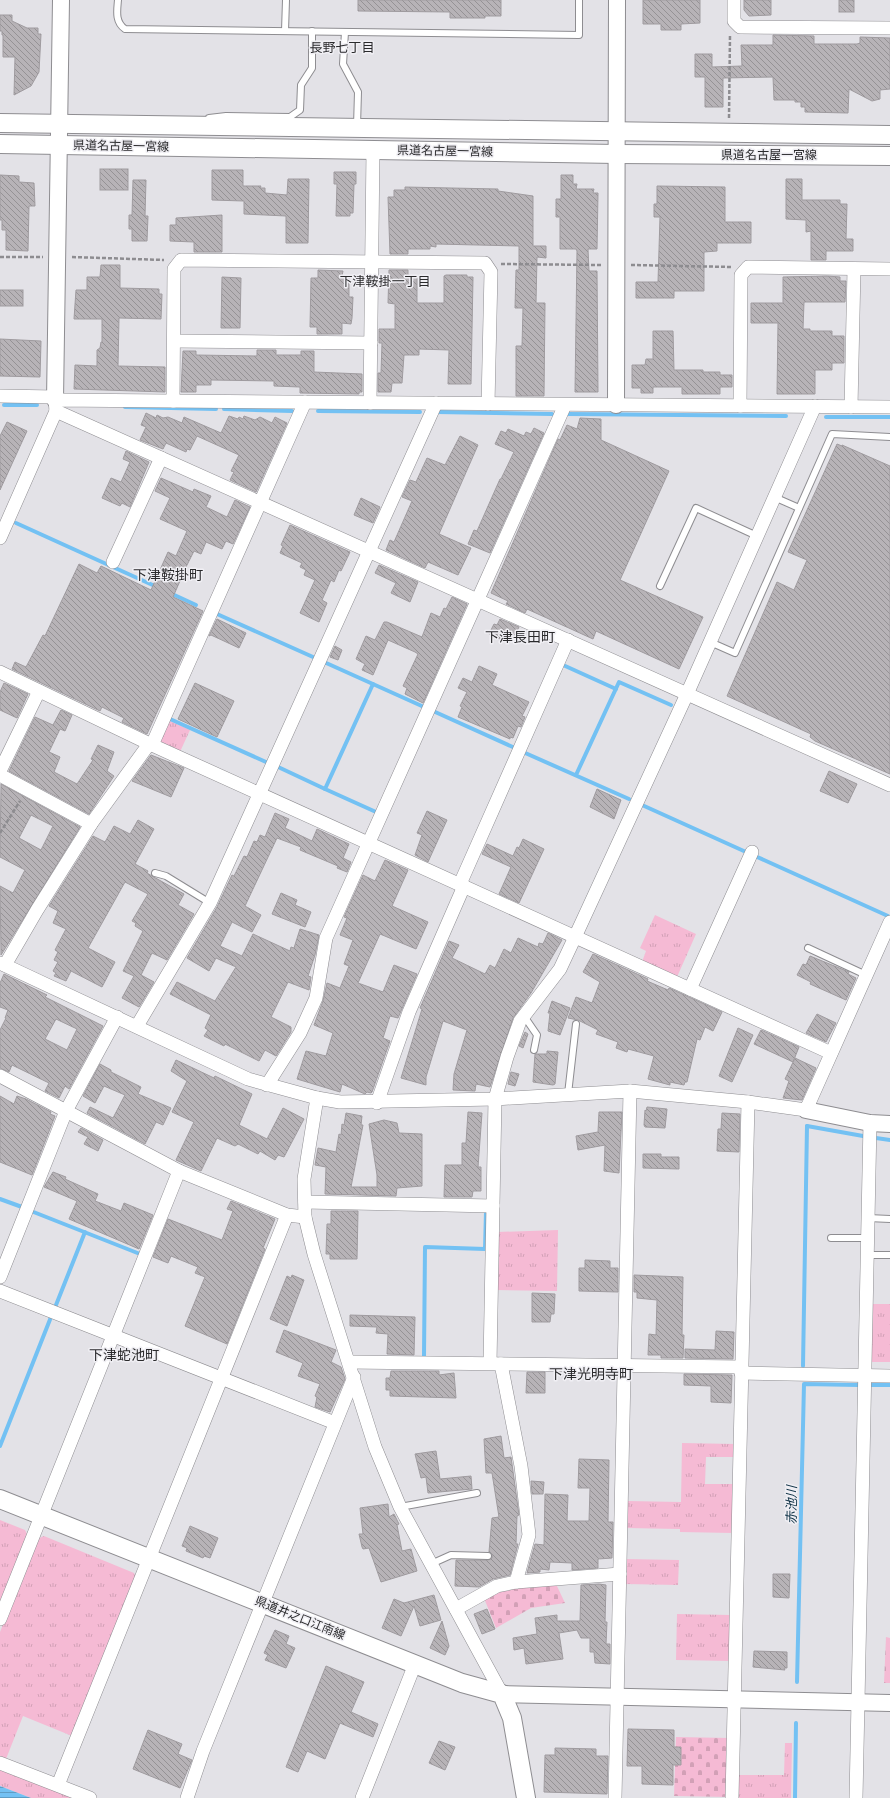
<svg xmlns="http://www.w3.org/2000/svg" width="890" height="1798" viewBox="0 0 890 1798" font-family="Lato,'Noto Sans JP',sans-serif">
  <defs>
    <pattern id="grass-tufts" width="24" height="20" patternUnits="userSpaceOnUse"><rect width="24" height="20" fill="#f5bad4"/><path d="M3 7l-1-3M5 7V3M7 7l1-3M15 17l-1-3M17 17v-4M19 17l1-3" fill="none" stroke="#d2a0b6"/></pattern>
    <pattern id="cemetery-stones" width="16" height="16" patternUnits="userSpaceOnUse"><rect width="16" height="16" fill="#f5bad4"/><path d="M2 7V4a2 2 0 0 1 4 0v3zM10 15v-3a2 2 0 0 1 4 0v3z" fill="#d2a0b6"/></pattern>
    <pattern id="water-rules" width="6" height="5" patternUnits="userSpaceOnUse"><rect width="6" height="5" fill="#73c1f3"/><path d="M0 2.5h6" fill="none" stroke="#5f9dc5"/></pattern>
    <pattern id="building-back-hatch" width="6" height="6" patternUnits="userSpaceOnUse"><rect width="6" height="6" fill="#b7b3b7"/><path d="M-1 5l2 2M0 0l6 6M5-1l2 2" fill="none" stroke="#959295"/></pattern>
  </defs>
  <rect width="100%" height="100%" fill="#e3e2e7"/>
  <g fill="url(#grass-tufts)">
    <polygon points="168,720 190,730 179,754 161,745 159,739"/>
    <polygon points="655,915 696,934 677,977 642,962 646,951 640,948"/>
    <polygon points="558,1230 557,1291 496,1290 497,1232"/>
    <rect x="872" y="1304" width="18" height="58"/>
    <polygon points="682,1443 736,1444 735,1457 706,1457 705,1484 735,1484 733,1533 680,1532 680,1529 626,1528 627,1501 681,1502"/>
    <polygon points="0,1520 25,1530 28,1536 0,1607"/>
    <polygon points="44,1536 134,1573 136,1578 72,1736 23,1716 6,1759 0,1757 0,1632 37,1539"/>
    <polygon points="625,1559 679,1560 678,1585 625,1584"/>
    <polygon points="677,1614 731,1615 730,1661 676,1660"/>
    <polygon points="785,1743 792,1743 791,1798 737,1798 738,1775 784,1775"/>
    <polygon points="0,1768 79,1798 31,1798 0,1786"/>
  </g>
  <g fill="url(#cemetery-stones)">
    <polygon points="556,1584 565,1603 531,1608 496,1628 484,1598 500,1589"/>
    <polygon points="886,1637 890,1638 890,1683 884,1683"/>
    <polygon points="676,1737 730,1738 729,1797 674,1796"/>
  </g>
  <polygon fill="url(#water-rules)" points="0,1786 31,1798 0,1798"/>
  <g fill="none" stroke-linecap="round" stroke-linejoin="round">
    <g stroke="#73c1f3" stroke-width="4">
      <polyline points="4,405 37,405"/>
      <polyline points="125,407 216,409"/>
      <polyline points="224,409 292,411"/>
      <polyline points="318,411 420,412"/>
      <polyline points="437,412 552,414"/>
      <polyline points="568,414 786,416"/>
      <polyline points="826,417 890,417"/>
      <polyline points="16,523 157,587"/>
      <polyline points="170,593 196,605"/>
      <polyline points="217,614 313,657"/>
      <polyline points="324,662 424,707"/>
      <polyline points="563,665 616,689"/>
      <polyline points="373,684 325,789 376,812"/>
      <polyline points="433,711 515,748"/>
      <polyline points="170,719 266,762"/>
      <polyline points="523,752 629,799"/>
      <polyline points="276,766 325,789"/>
      <polyline points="576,775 619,682 671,705"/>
      <polyline points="642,805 746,852"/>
      <polyline points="755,856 888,916"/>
      <polyline points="807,1126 863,1136"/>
      <polyline points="876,1138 890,1140"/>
      <polyline points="0,1199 22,1207"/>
      <polyline points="31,1211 140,1254"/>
      <polyline points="56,1305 85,1232"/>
      <polyline points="424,1356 425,1247 485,1249 486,1212"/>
      <polyline points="803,1366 807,1126"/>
      <polyline points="871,1385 890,1385"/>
      <polyline points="0,1446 51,1317"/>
      <polyline points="797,1682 804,1384 858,1385"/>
      <polyline points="795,1798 796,1723"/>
    </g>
  </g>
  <g fill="url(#building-back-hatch)" stroke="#9f9b9f" fill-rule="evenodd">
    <polygon points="358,0 501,0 501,16 485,16 485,18 450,18 450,12 358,11"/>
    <polygon points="643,0 700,0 700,23 681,24 681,30 661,30 661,24 643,24"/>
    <polygon points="744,0 771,0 771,15 749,16 744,10"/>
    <rect x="839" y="0" width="15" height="12"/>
    <polygon points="0,15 12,15 12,21 27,28 38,28 38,34 41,34 39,72 31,86 14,95 15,57 3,57 3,35 2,35 2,31 0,31"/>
    <polygon points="773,35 814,36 814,44 857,44 860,43 860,37 890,38 890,89 880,90 880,99 872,101 849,89 848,113 805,112 805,107 801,107 801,102 795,102 795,100 774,100 773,77 723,78 723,107 705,107 705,77 695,77 695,54 712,54 712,67 742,66 741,45 773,45"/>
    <rect x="100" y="169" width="28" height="21"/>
    <polygon points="212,170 243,170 243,186 261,186 260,188 265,188 265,193 287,195 288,179 309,179 308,243 286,243 286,216 244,214 244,201 212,200"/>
    <polygon points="334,172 356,172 356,184 354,184 353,213 350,213 350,216 336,216 337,184 334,184"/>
    <polygon points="0,175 19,176 19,182 34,183 35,206 29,206 28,251 6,250 6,230 2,230 2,220 0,220"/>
    <polygon points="561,175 573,175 573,184 577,184 576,189 594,189 593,193 598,193 597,249 588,249 589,271 597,271 598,392 575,392 577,251 576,249 560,249 560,217 556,217 556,199 561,199"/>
    <polygon points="786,179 802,179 802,200 840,200 840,204 847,204 846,239 853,239 853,251 826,251 826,260 811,260 811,231 806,232 806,220 786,219"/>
    <polygon points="133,180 146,180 145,216 148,216 147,241 132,241 132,229 129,229 129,215 132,215"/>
    <polygon points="657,186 725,187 725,222 751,222 751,243 717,243 717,251 704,252 704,291 674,291 674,298 636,298 636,282 658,282 660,217 654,217 654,204 657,204"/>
    <polygon points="405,187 498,189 498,191 533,196 533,246 546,246 546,258 537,257 536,303 545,303 544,396 516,396 516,346 522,346 523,308 515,308 516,270 519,270 519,246 436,244 436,247 430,246 430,249 408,249 408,254 390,254 388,197 394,197 394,190 405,190"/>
    <polygon points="222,215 222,252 194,252 194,242 170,241 170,225 176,225 176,218"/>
    <polygon points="101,265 120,265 120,288 159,289 159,294 162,294 161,319 119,318 118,366 165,367 165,392 74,389 75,365 97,366 97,350 100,348 101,342 102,342 102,319 74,319 76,290 87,290 87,277 100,277"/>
    <polygon points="318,270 343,271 342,276 349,276 349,297 353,297 352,318 351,324 342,323 342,334 317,334 317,327 310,327 311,278 318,278"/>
    <polygon points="389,270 408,270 408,275 417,277 417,303 444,303 444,276 446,275 467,275 467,277 473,277 471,384 448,384 449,350 419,349 419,355 404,355 402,383 392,383 391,392 378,392 378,373 381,373 382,343 379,343 379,329 395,329 395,304 388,303"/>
    <polygon points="827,276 840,277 840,281 846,281 845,302 804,302 803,329 810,329 810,331 832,331 832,336 844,336 844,363 832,363 832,370 815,370 815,394 777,394 778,323 751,323 751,303 783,303 783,277"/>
    <polygon points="222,277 241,278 240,328 221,328"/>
    <rect x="0" y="290" width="23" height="16"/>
    <polygon points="653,331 673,331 674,370 703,370 703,372 720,372 720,375 732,375 732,387 720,387 720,394 682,394 682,387 653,387 653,393 641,393 641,388 632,388 632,365 645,365 646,359 653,359"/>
    <polygon points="0,339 41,341 40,377 0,376"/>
    <polygon points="257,350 276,350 276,355 301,355 301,351 314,351 314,372 362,374 362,392 359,392 359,394 300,393 300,387 274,386 274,381 211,380 211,385 196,385 196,392 181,392 183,351 196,351 196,355 257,356"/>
    <polygon points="146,413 156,418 157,415 163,418 168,417 182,423 184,417 221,433 229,416 238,419 239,417 243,419 244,416 255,420 260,417 272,423 275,417 287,423 256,492 230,480 234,472 231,471 239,455 197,436 190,450 187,449 186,452 166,443 163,449 140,440 146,427 141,425"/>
    <polygon points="580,418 601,419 601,440 669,471 620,580 703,617 679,669 596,631 593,639 527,609 525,613 506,604 508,601 491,593 558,439 560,440 567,425 577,429"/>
    <polygon points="7,422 27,431 0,490 0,436"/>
    <polygon points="534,428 544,433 490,553 468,544 474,530 477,531 500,479 501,479 514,452 495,444 501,431 506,433 508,429 524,436 526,432 531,434"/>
    <polygon points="460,436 478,445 439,534 471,548 458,575 428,562 425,568 386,550 390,540 394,542 412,501 402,497 410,480 416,482 427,458 445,465"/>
    <polygon points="837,444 842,446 842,445 890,466 890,774 815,741 810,737 811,734 727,696 777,582 794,590 807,560 788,552"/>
    <polygon points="126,451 149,462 130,507 122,503 120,506 102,498 111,478 121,482 130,462 123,459"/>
    <polygon points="161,478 193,492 194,489 211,496 206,507 227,517 235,500 250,507 233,544 226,541 222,549 206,542 201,554 194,551 186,567 173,597 203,611 147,734 122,722 124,718 102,707 100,711 12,669 15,662 26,667 43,635 45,636 79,564 97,573 101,566 151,590 168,552 176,556 187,531 160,519 170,498 155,491"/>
    <polygon points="361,498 380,507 373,523 354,515"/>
    <polygon points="290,525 350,552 341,571 339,570 334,582 331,580 322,600 327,603 319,622 300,613 315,580 304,575 306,570 300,567 302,563 280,553 283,546 281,545"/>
    <polygon points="379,565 418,582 410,602 391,593 396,583 375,573"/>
    <polygon points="452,597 467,604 423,703 405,694 407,688 403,686 418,654 415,652 388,640 373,675 362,670 365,664 356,659 366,636 375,640 384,622 387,622 422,637 431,613 440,617 444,608 446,609"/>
    <polygon points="217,619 246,633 239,648 211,635 209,636"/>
    <polygon points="500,619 519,627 513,639 511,638 509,643 489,634 494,624 497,625"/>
    <polygon points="335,646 342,650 338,660 330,657"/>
    <polygon points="479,666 497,674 492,685 529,702 522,716 525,717 521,727 518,726 513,738 510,737 510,739 458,717 462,707 460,706 467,692 458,688 463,678 472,682"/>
    <polygon points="4,683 28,694 17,718 0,710 0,692"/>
    <polygon points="195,683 234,701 217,737 178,719"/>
    <polygon points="61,710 72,715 65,731 60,729 49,752 60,757 54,772 77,784 93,760 91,759 98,745 114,752 107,771 114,776 89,814 9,771 35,717 53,725"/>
    <polygon points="151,755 184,768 171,797 132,781"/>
    <polygon points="829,771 857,784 848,803 820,791"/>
    <path d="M1,784L80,827L1,955L0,886L13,893L25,870L0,857ZM31,815L53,826L41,850L19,838Z"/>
    <polygon points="597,789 621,800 614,819 590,807"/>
    <polygon points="427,811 447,820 428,862 415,855 422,835 417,833"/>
    <polygon points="275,813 289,819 285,828 312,841 317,829 349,844 343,858 351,862 347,872 337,868 338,866 300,850 301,847 277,838 245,906 261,915 252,932 232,922 220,946 242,956 253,934 290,951 291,947 294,948 300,929 319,935 315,955 308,976 311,977 309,990 288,982 271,1017 291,1027 291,1032 276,1056 265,1050 259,1061 225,1044 224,1046 204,1036 208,1030 205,1028 211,1015 170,994 177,982 215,1001 236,967 216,958 209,971 187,958 217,907 232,875 234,876 244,856 247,857 254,841 257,842 260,835 265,837"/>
    <polygon points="138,820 154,829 135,864 148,871 147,873 152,876 184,894 178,905 194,914 167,960 152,953 141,975 154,982 139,1007 122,998 134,976 123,971 143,931 135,926 136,923 132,921 148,894 125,882 88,948 115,962 102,987 71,971 66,981 54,976 56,973 53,971 58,962 54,960 58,952 55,950 66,929 53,923 58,911 49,906 93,836 105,842 114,826 130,834"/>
    <polygon points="523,839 544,849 519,903 499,894 511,867 482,854 487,844 513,856 517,847 519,848"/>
    <polygon points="385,860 408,870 392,906 428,922 416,949 380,934 358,983 383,992 394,965 417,974 398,1018 390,1016 383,1038 390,1041 372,1092 371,1093 367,1092 365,1094 342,1084 340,1092 297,1079 306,1051 326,1056 333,1033 314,1025 323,1001 327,983 340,988 349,966 344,964 353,940 340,935 347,918 344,917 363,875 375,881"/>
    <polygon points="281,893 297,900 295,905 311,912 305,927 272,914"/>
    <polygon points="548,933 562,940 531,993 513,1018 490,1087 476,1084 475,1091 453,1090 454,1074 467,1030 443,1021 426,1077 426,1085 401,1078 422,1009 420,1008 449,941 459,945 452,958 485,974 490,965 495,968 504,949 511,953 518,938 538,947 539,943 543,944"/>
    <polygon points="593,954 648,979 647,981 668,990 669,988 722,1012 713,1031 705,1027 700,1040 697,1039 687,1082 685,1082 684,1085 670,1082 670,1085 648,1079 654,1056 628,1049 627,1052 616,1048 618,1042 596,1034 598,1030 578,1020 568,1018 576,997 592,1003 600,982 583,972"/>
    <polygon points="810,956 849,972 848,974 856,978 846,1000 810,984 811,982 797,975 803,964 806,965"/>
    <path d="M4,974L47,995L45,997L103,1026L69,1089L65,1086L59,1098L45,1091L49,1083L12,1065L9,1072L0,1068V1030L6,1018H5L8,1010L0,1007V983ZM56,1019L77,1029L67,1050L45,1039Z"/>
    <polygon points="552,1001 570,1008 560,1035 548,1031 550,1013 548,1013"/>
    <polygon points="817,1014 836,1023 826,1042 806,1033"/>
    <polygon points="738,1028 753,1035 732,1082 719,1076"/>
    <polygon points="761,1030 799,1047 793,1062 754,1044"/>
    <polygon points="525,1032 528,1034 523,1048 519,1046"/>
    <polygon points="547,1051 558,1052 555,1084 553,1085 533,1082 535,1054 547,1054"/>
    <polygon points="795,1058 816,1068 802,1100 783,1098 789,1081 785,1079"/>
    <polygon points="176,1060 214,1078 215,1076 252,1094 239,1125 267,1139 283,1108 304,1119 284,1157 278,1155 275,1160 260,1151 258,1154 238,1144 235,1146 217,1138 201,1171 176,1160 194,1122 172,1112 187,1081 171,1071"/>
    <polygon points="100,1064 111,1070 111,1072 141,1087 138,1094 171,1108 163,1125 156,1122 145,1144 87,1113 90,1107 113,1118 125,1095 104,1086 95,1103 83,1096"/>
    <polygon points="511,1072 519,1074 515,1086 508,1084"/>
    <polygon points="0,1096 14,1104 17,1096 26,1099 51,1112 50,1114 55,1116 32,1175 0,1162"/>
    <polygon points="647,1107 667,1109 665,1128 645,1127 644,1125 645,1110 646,1111"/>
    <polygon points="468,1112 482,1113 478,1167 481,1167 481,1191 473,1191 472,1197 444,1197 445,1165 462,1165 462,1143 466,1143"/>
    <polygon points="599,1112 622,1112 619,1173 604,1171 605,1145 578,1150 576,1136 598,1132"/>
    <polygon points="346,1113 362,1116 361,1125 363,1125 351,1187 377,1187 377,1175 369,1124 384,1120 397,1123 399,1133 422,1134 422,1186 397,1188 396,1196 325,1194 326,1167 315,1165 318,1148 336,1152 339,1134 341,1135 342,1124 344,1125"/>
    <polygon points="722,1113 740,1114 739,1152 717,1151 718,1129 721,1129"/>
    <polygon points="81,1128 103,1140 98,1151 84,1144 88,1137 78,1132"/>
    <polygon points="643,1154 661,1154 661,1157 679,1157 679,1169 643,1168"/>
    <polygon points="53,1172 66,1177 65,1179 98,1194 95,1201 121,1211 124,1203 153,1215 139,1249 69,1219 77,1201 44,1187"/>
    <polygon points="231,1201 275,1219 263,1248 265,1249 227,1344 185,1326 205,1277 195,1273 198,1267 171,1256 168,1263 153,1257 168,1219 222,1240 233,1211 227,1209"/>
    <polygon points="331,1211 358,1211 357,1259 330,1259 330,1254 326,1254 327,1224 331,1224"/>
    <polygon points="585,1260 610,1261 610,1268 618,1268 618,1292 579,1291 579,1268 585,1268"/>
    <polygon points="292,1275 304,1280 287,1326 270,1319 287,1276 291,1278"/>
    <polygon points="634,1275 683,1277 682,1335 684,1335 683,1358 661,1358 661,1355 648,1355 649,1334 656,1335 657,1300 637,1298 637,1292 634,1292"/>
    <polygon points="532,1293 555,1294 554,1314 551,1314 550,1322 532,1322"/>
    <polygon points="350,1315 415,1317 414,1355 387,1354 388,1334 376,1333 377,1327 350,1326"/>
    <polygon points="284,1330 336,1350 331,1362 341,1367 345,1379 330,1412 315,1407 317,1397 315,1396 320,1384 298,1376 303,1363 276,1352"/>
    <polygon points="716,1331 734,1332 733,1359 685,1358 685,1349 715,1350"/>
    <polygon points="391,1371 439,1371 439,1375 454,1373 456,1398 390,1396 390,1390 386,1390 386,1378 390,1378"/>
    <polygon points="527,1372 545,1372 545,1393 526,1393"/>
    <polygon points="684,1374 732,1375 731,1403 711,1402 711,1386 684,1385"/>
    <polygon points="501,1436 504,1458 511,1457 519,1515 517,1516 516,1544 518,1544 510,1575 493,1579 479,1587 455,1586 456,1560 488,1560 492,1558 492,1554 489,1552 492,1518 499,1517 492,1473 486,1473 484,1439"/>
    <polygon points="436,1451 440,1479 471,1476 472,1489 428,1493 426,1477 421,1478 415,1454"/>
    <polygon points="579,1459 609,1460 608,1522 613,1522 612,1558 598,1559 598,1568 572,1570 572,1563 550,1562 549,1570 540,1569 540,1572 527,1573 535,1544 544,1545 545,1494 568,1495 567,1521 589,1521 590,1488 578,1488"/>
    <polygon points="531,1481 544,1482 543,1494 532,1494"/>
    <polygon points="388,1504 389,1517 394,1514 399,1524 397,1525 402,1551 411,1549 417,1571 381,1582 369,1548 363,1549 362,1547 359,1534 363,1534 360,1508"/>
    <polygon points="190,1526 218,1538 210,1558 204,1556 203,1558 186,1551 187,1548 182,1546"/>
    <polygon points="773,1574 790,1574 789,1598 773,1597"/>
    <polygon points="599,1584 606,1585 605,1622 607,1622 606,1644 610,1644 610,1664 595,1663 594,1652 590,1652 590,1638 581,1638 577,1630 559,1633 563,1659 526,1664 524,1648 514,1650 513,1638 537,1634 535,1618 557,1615 557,1621 580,1621 581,1585"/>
    <polygon points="434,1595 441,1620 420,1626 414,1606 401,1636 382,1628 394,1599 404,1603"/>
    <polygon points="487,1609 495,1629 482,1634 474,1614"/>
    <polygon points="442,1621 449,1646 445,1655 430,1648"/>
    <polygon points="275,1630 289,1636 286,1644 295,1648 286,1668 265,1660 268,1655 264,1653"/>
    <polygon points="754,1651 787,1652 787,1668 784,1668 785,1670 753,1667"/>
    <polygon points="326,1666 364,1682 351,1712 378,1724 373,1737 340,1723 325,1759 307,1751 298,1772 286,1767"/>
    <polygon points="628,1729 674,1730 674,1747 681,1747 681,1765 673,1765 673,1785 642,1784 642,1766 627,1766"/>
    <polygon points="148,1730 182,1744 178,1754 192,1760 180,1788 133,1769"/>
    <polygon points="439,1741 455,1747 445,1770 429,1763"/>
    <polygon points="555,1748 596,1749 596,1756 608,1756 607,1794 544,1792 545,1755 555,1755"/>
  </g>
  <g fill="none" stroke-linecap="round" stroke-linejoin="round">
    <defs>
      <g id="service">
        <path d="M118,0C117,11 115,22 125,29L579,35V0"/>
        <polyline points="285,31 286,0"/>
        <polyline points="345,32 343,64 358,92 357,126"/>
        <polyline points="209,118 226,116 290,117 300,110 301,85 312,68 312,31"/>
        <polyline points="774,497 799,508"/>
        <polyline points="660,586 696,508 757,536"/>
        <polyline points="710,642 735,653 832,434 890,437"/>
        <polyline points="155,873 166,876 210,903"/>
        <polyline points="808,948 866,975"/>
        <polyline points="524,1016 537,1035 534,1050"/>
        <polyline points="568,1094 576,1024"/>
        <polyline points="868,1218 890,1219"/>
        <polyline points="831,1238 868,1238"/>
        <polyline points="868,1255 890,1255"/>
        <polyline points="400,1507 477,1493"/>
        <polyline points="431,1564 451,1555 488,1556"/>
      </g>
      <g id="minor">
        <polyline points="734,0 734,21 740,27 890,28"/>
        <polyline points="174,341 371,343"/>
        <polyline points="0,396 55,397"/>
        <polyline points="173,401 174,269 181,260 485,263 491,272 488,404"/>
        <polyline points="370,403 373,150"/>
        <polyline points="740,406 741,275 748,267 890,269"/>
        <polyline points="851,407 854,269"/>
        <polyline points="56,411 890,785"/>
        <polyline points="0,538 56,411 55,400 890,407"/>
        <polyline points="113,562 161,458"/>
        <polyline points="0,672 152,745 831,1053"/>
        <polyline points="152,745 305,402"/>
        <polyline points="0,771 39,691"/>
        <polyline points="0,775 91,824"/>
        <polyline points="460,884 568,640"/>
        <polyline points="0,963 248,1079 317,1098 340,1102 495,1099 630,1091 748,1102 806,1110 890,922"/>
        <polyline points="5,965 37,910 91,824 149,744"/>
        <polyline points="690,989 752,852"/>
        <polyline points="137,1026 210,903 436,403"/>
        <polyline points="0,1076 179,1171"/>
        <polyline points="267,1085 300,1033 316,998 326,938 565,405"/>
        <polyline points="317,1098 304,1179 305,1217 314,1254 375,1447 400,1507 502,1694"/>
        <polyline points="377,1103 409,1012 464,886"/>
        <polyline points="305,1202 493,1206"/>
        <polyline points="0,1277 66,1111 117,1017"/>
        <polyline points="0,1291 335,1423"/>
        <polyline points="349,1362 741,1367"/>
        <polyline points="490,1363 495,1099 507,1057 520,1021 560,969 575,937 687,694 815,406"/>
        <polyline points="501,1364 521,1466 529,1535 516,1582"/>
        <polyline points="741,1373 890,1376"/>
        <polyline points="456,1609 497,1586 516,1582 620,1574"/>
        <polyline points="0,1619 179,1171 287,1215 305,1217"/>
        <polyline points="0,1763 90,1798"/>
        <polyline points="58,1785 287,1215"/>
        <polyline points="187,1798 203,1751 354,1377"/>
        <polyline points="362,1798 415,1664"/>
        <polyline points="615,1798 630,1091"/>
        <polyline points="732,1798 748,1102"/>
        <polyline points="856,1798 870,1123"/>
      </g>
      <g id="tertiary">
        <polyline points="55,400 61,0"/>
        <polyline points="616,405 617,0"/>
        <polyline points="806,1110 870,1123 890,1124"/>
        <polyline points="502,1694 890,1703"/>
      </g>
      <g id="secondary">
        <polyline points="0,123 890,135"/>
        <polyline points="0,144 617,154 890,156"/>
        <polyline points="0,1499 462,1683 502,1694 512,1718 526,1798"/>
      </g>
    </defs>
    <use href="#service" stroke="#8e8d91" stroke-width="8"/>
    <use href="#minor" stroke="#8e8d91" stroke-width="14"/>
    <use href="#tertiary" stroke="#8e8d91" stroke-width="18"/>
    <use href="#secondary" stroke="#8e8d91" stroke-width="20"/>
    <g stroke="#8d8c90" stroke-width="2.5" stroke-dasharray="4 2" stroke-linecap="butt">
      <polyline points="729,118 730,35"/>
      <polyline points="0,257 43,257"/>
      <polyline points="72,257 164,260"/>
      <polyline points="501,264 602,265"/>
      <polyline points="631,265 732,267"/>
      <polyline points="0,833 20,801"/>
    </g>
    <use href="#service" stroke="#fff" stroke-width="6"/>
    <use href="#minor" stroke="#fff" stroke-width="13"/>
    <use href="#tertiary" stroke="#fff" stroke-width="16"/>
    <use href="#secondary" stroke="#fff" stroke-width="18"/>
  </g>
  <g text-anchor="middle" stroke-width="3" stroke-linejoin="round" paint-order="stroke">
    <g font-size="12" fill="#2a2a2c" stroke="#f0eff4">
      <text transform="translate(121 146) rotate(1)" y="4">県道名古屋一宮線</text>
      <text transform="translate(445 151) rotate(1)" y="4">県道名古屋一宮線</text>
      <text x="769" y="159">県道名古屋一宮線</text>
      <text transform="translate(300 1618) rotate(22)" y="4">県道井之口江南線</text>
    </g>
    <g font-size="13" fill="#2a2a2c" stroke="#f0eff4">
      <text x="342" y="52">長野七丁目</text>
      <text x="385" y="286">下津鞍掛一丁目</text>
    </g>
    <g font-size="13" font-style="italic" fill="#0d3044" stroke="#f0eff4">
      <text transform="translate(791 1505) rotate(-89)" y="5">赤池川</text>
    </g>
    <g font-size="14" fill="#2a2a2c" stroke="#f0eff4">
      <text x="168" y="580">下津鞍掛町</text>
      <text x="520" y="642">下津長田町</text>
      <text x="124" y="1360">下津蛇池町</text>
      <text x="591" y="1379">下津光明寺町</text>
    </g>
  </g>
</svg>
